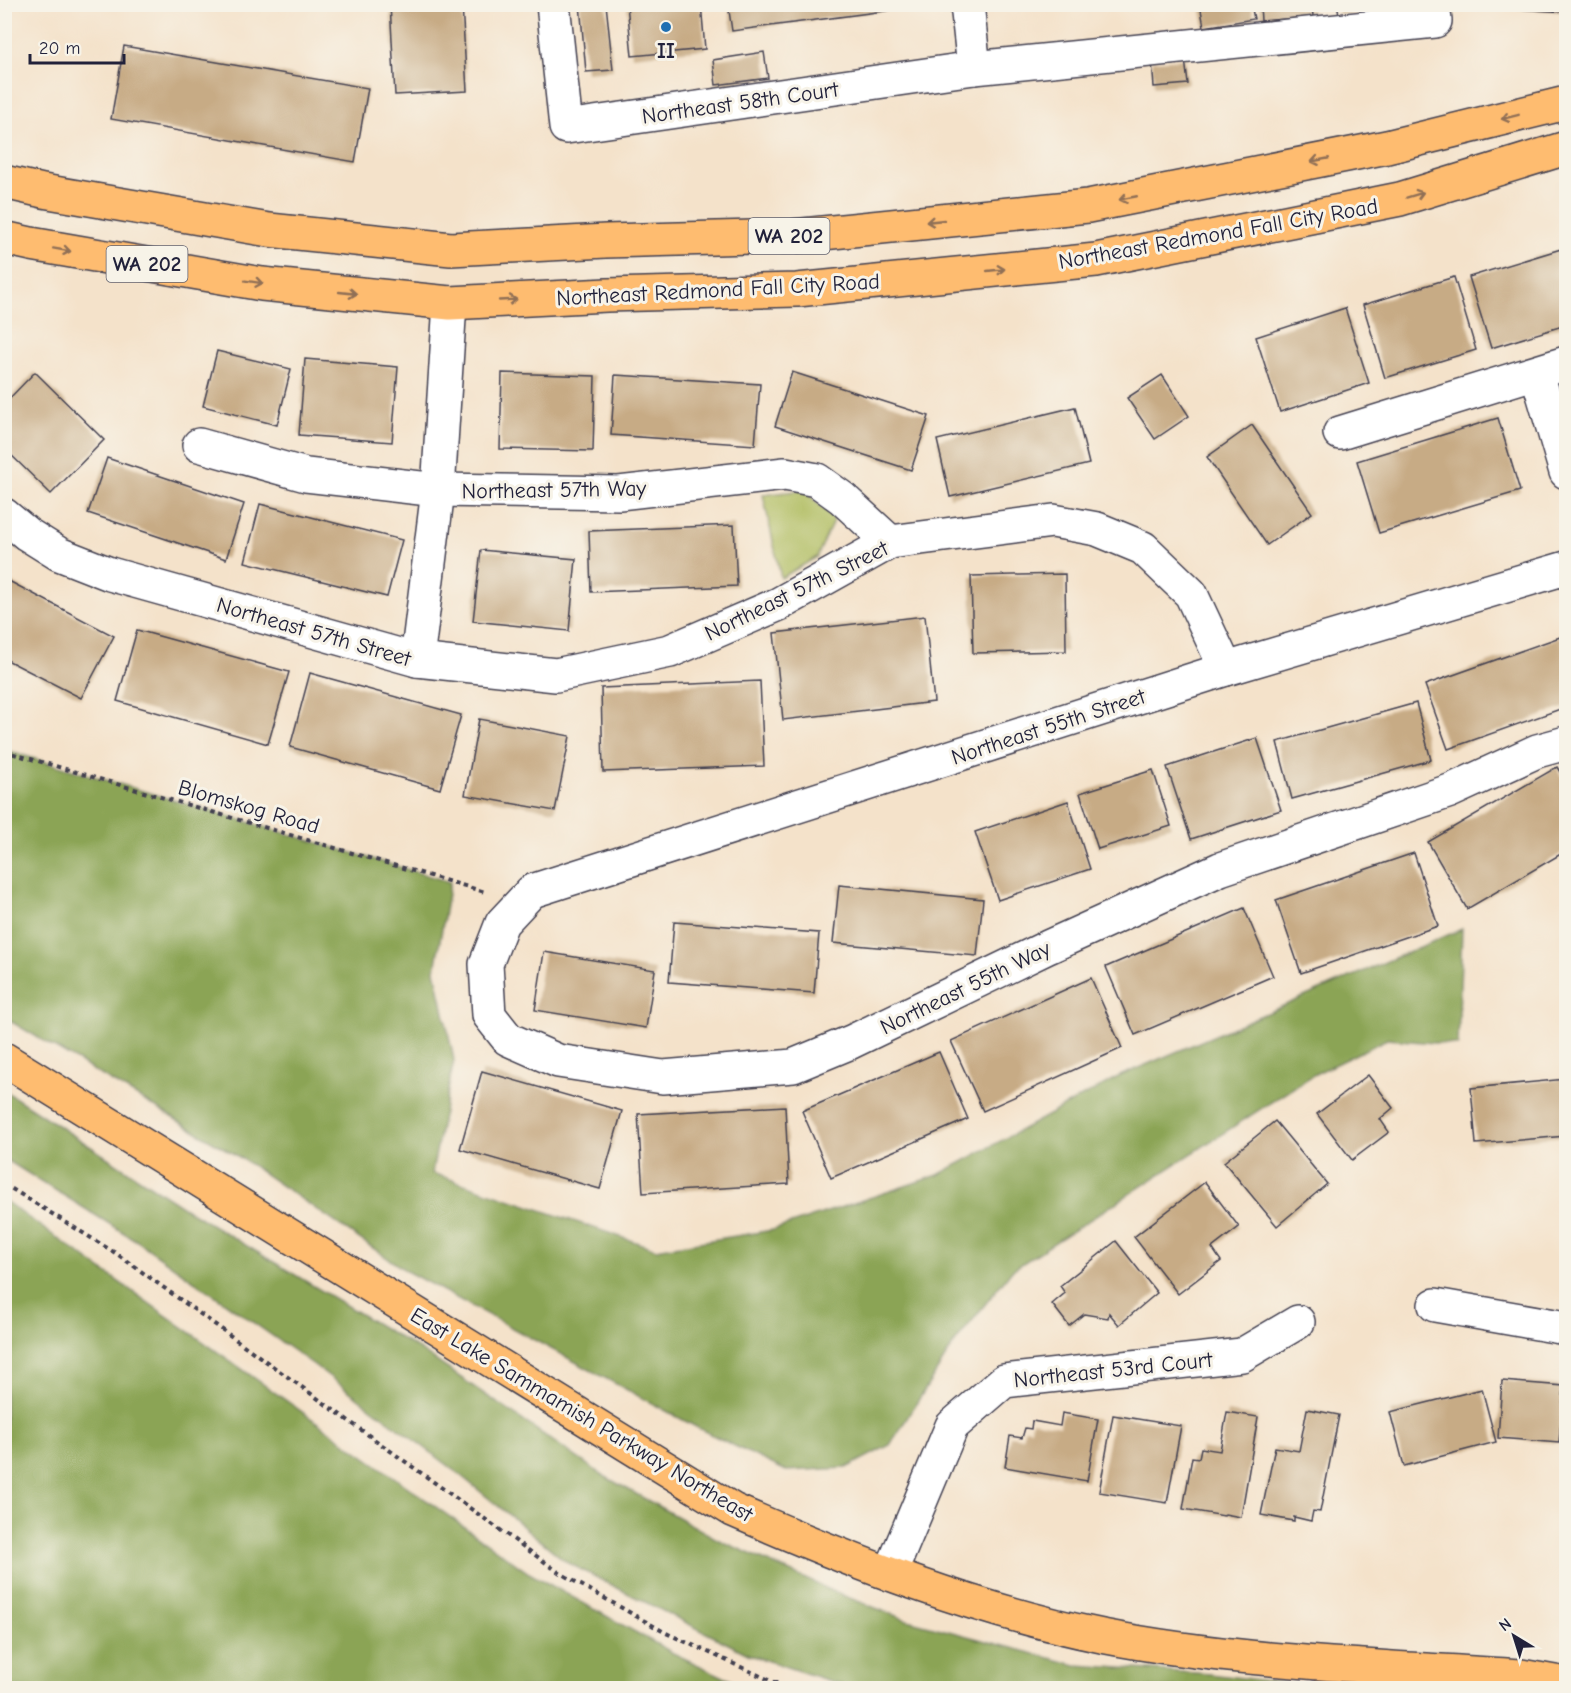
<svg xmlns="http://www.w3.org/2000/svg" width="1571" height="1693" viewBox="0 0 1571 1693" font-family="'Comic Neue',sans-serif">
  <rect width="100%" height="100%" fill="#f7f3e8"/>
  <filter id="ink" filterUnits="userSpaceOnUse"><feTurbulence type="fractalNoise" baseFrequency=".0167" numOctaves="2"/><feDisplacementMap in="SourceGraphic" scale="12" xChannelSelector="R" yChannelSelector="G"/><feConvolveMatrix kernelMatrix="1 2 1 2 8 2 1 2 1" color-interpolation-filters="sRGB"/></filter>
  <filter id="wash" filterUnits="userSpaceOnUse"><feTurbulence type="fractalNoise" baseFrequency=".008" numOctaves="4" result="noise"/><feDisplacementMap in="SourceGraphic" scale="24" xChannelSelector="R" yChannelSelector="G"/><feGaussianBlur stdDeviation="1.35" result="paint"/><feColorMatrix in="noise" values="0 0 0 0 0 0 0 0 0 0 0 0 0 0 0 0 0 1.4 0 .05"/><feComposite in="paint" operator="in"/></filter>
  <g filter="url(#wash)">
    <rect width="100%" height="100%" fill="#f4e2ca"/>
    <polygon fill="#afbc5e" stroke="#686f4c" stroke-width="1.5" points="804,490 834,519 817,557 781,578 763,495"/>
    <g fill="#8ba455" stroke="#566348" stroke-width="1.5">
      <polygon points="5,750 450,882 435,970 454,1060 432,1173 656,1249 773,1230 938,1175 1120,1076 1462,929 1458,1045 1387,1039 1313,1075 1012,1270 954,1344 890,1445 846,1468 786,1471 698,1428 408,1272 244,1160 5,1018"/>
      <polygon points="5,1091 194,1214 420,1350 604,1476 717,1539 839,1594 907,1620 1076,1665 1210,1674 1324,1688 851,1688 750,1655 568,1563 449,1466 314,1365 137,1241 5,1159"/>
      <polygon points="5,1201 529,1573 673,1653 747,1688 5,1688"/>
    </g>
    <g id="blocks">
      <g fill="#c7ab85">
        <polygon points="390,4 462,4 467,91 395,95"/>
        <polygon points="580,4 606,4 613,70 586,72"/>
        <polygon points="627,4 701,4 705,49 632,56"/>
        <polygon points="728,4 922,4 922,6 732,31"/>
        <polygon points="1200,4 1251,4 1254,19 1204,27"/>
        <polygon points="1260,4 1312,4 1313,17 1261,21"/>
        <polygon points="1337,4 1390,4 1390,9 1339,15"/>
        <polygon points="1503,4 1566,4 1566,12 1502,8"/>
        <polygon points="124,46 368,88 355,162 111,119"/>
        <polygon points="764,52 768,78 716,85 713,60"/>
        <polygon points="1185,59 1188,84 1154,87 1152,61"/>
        <polygon points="1561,249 1566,266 1566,325 1491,348 1469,277"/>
        <polygon points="1454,277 1476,350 1385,378 1363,305"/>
        <polygon points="1345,308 1369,383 1280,412 1256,337"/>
        <polygon points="217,351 291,369 277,425 203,406"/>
        <polygon points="305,359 398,367 392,442 299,435"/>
        <polygon points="35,372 104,440 51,494 4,448 4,404"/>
        <polygon points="792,372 929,416 911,470 775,426"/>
        <polygon points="502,373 595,376 593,451 500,449"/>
        <polygon points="615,375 760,384 755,445 611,435"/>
        <polygon points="1162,375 1189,416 1155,439 1127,398"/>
        <polygon points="1075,407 1089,464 950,497 937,440"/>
        <polygon points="1498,418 1520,491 1379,533 1357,461"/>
        <polygon points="1252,425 1312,513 1267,545 1207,457"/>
        <polygon points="107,458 244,504 226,559 88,513"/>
        <polygon points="260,504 402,540 387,597 245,562"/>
        <polygon points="734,525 737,586 591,592 589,531"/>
        <polygon points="481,550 576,559 569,631 473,621"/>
        <polygon points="1065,574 1066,651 973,653 971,576"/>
        <polygon points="5,579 114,636 81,698 5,659"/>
        <polygon points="925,616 934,702 783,720 774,633"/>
        <polygon points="137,630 289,672 268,744 117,701"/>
        <polygon points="1560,637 1566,656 1566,707 1448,749 1425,685"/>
        <polygon points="310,673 461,715 440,789 290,747"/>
        <polygon points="760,681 764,766 603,772 601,688"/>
        <polygon points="1416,703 1431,760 1292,799 1277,742"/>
        <polygon points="479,719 570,736 555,811 465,795"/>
        <polygon points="1257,738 1281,810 1191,839 1167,767"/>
        <polygon points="1557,767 1566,782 1566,851 1467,909 1428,842"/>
        <polygon points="1153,770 1171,826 1098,849 1080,793"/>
        <polygon points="1068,801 1090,869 998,900 975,832"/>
        <polygon points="1414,853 1438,926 1301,973 1276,900"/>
        <polygon points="839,885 983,899 977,956 833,943"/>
        <polygon points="1244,908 1273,976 1135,1035 1106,967"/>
        <polygon points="674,922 819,933 814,993 669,982"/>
        <polygon points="544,952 655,970 646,1028 535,1010"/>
        <polygon points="1091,978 1122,1048 983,1111 951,1041"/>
        <polygon points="939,1052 968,1119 831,1178 802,1111"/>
        <polygon points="482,1071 622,1111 600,1189 460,1149"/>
        <polygon points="1368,1075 1393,1108 1380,1119 1389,1132 1352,1160 1317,1114"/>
        <polygon points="1566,1079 1566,1136 1476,1144 1471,1088"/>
        <polygon points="785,1106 789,1184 643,1193 638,1114"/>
        <polygon points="1275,1121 1327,1184 1277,1226 1224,1162"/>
        <polygon points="1205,1182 1239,1227 1212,1248 1221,1261 1178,1294 1134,1237"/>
        <polygon points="1116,1241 1157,1293 1119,1325 1109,1313 1108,1318 1084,1314 1069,1326 1052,1304 1065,1293 1060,1286"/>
        <polygon points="1502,1381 1564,1386 1559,1443 1498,1438"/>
        <polygon points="1482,1389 1496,1442 1404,1466 1390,1412"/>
        <polygon points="1307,1409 1339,1415 1320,1512 1313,1511 1311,1521 1294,1517 1294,1521 1261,1515 1275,1447 1299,1451"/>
        <polygon points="1227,1412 1258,1417 1241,1517 1225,1514 1224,1516 1183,1509 1192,1457 1199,1458 1201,1448 1220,1451"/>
        <polygon points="1062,1413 1098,1419 1087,1481 1005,1467 1010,1436 1022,1438 1025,1428 1031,1429 1032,1421 1060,1426"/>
        <polygon points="1113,1415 1181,1426 1167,1503 1099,1492"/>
      </g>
    </g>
  </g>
  <g filter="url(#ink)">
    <use href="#blocks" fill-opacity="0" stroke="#423f50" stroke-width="1.5"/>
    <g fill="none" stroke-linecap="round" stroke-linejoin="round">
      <defs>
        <g id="minor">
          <polyline points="553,4 566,127 974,68 1435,21 1433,4"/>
          <polyline points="967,4 974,68"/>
          <polyline points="1537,373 1566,472"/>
          <polyline points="1340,433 1566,363"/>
          <polyline points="199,445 306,475 438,490 619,493 785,474 817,480 842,498 890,542"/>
          <polyline points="4,515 27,534 59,554 110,574 417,660 556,675 670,651 779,604 890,542 1053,521 1097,529 1143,548 1191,594 1226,669"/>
          <polyline points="1566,568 1226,669 532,891 502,923 486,964 489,1015 508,1039 558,1061 663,1077 793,1066 851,1042 1048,947 1220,869 1450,791 1537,751 1566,743"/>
          <polyline points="417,660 438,490 450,303"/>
          <polyline points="1435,1305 1566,1328"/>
          <polyline points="890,1574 952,1426 1004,1381 1242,1355 1298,1322"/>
        </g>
        <g id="major">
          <polyline points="4,182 43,191 269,230 451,249 606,241 793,236 1088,206 1387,147 1566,103"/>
          <polyline points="4,238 31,244 262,284 450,303 607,295 797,290 1096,260 1400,199 1566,148"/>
          <path d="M4,1059L733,1510C852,1562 974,1610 1102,1636C1239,1663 1381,1666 1521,1676L1566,1684"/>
        </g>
      </defs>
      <use href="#minor" stroke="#423f50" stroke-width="36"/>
      <use href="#major" stroke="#423f50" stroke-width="36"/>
      <g stroke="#423f50" stroke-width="4" stroke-dasharray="4.5 4.5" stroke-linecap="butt">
        <polyline points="4,751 485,892"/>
        <polyline points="4,1184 117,1254 560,1573 666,1633 787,1688"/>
      </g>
      <use href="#minor" stroke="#fff" stroke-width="33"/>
      <use href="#major" stroke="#febc70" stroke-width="33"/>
    </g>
    <defs><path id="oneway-shaft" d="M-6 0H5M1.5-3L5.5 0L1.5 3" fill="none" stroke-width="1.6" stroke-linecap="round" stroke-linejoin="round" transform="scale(1.5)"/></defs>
    <g stroke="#906f56">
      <use href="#oneway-shaft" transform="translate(1510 117) rotate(166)"/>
      <use href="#oneway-shaft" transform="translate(1320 160) rotate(169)"/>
      <use href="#oneway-shaft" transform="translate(1415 195) rotate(-17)"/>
      <use href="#oneway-shaft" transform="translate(1128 198) rotate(169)"/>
      <use href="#oneway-shaft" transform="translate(935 221) rotate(174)"/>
      <use href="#oneway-shaft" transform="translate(62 250) rotate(10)"/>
      <use href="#oneway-shaft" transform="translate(996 270) rotate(-6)"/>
      <use href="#oneway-shaft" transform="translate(254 282) rotate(9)"/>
      <use href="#oneway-shaft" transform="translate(348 293) rotate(6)"/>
      <use href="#oneway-shaft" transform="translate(508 300) rotate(-3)"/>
    </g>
  </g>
  <circle fill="#1f6fb2" stroke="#f7f3e8" stroke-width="2" cx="666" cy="27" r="6"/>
  <g text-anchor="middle" stroke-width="6" stroke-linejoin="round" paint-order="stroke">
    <g fill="#f7f3e8" stroke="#62616f" stroke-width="1.5">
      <rect x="748.5" y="218" width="81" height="36" rx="4.5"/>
      <rect x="106.5" y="246" width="81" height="36" rx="4.5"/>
    </g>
    <g font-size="21" font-weight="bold" fill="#22223b">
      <text x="789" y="243">WA 202</text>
      <text x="147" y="271">WA 202</text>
    </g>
    <g font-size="22" font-weight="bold" fill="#22223b" stroke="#f7f3e8">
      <text x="666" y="58">II</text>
    </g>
    <g font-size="22" fill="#22223b" stroke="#f7f3e8">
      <text transform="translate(740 102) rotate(-8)" y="8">Northeast 58th Court</text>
      <text transform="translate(1218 233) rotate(-10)" y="8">Northeast Redmond Fall City Road</text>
      <text transform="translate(718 289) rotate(-3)" y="8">Northeast Redmond Fall City Road</text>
      <text transform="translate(554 489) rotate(-1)" y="8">Northeast 57th Way</text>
      <text transform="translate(796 590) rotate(-26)" y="8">Northeast 57th Street</text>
      <text transform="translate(314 631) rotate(16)" y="8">Northeast 57th Street</text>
      <text transform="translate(1048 726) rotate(-18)" y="8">Northeast 55th Street</text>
      <text transform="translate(249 806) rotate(16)" y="8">Blomskog Road</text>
      <text transform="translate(965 987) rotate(-26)" y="8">Northeast 55th Way</text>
      <text transform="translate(1113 1369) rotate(-6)" y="8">Northeast 53rd Court</text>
      <text transform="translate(582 1414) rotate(31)" y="8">East Lake Sammamish Parkway Northeast</text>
    </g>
  </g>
  <rect width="1571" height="1693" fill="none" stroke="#f7f3e8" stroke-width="24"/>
  <g transform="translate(1514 1636) rotate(322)" stroke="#f7f3e8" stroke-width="4.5" paint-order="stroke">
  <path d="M0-4.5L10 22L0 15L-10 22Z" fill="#22223b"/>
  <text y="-9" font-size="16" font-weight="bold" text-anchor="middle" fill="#22223b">N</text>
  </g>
  <path d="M30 54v9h94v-9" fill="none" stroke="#22223b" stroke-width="3"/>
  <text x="39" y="54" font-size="18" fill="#22223b" stroke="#f7f3e8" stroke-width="4.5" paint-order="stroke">20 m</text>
</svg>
